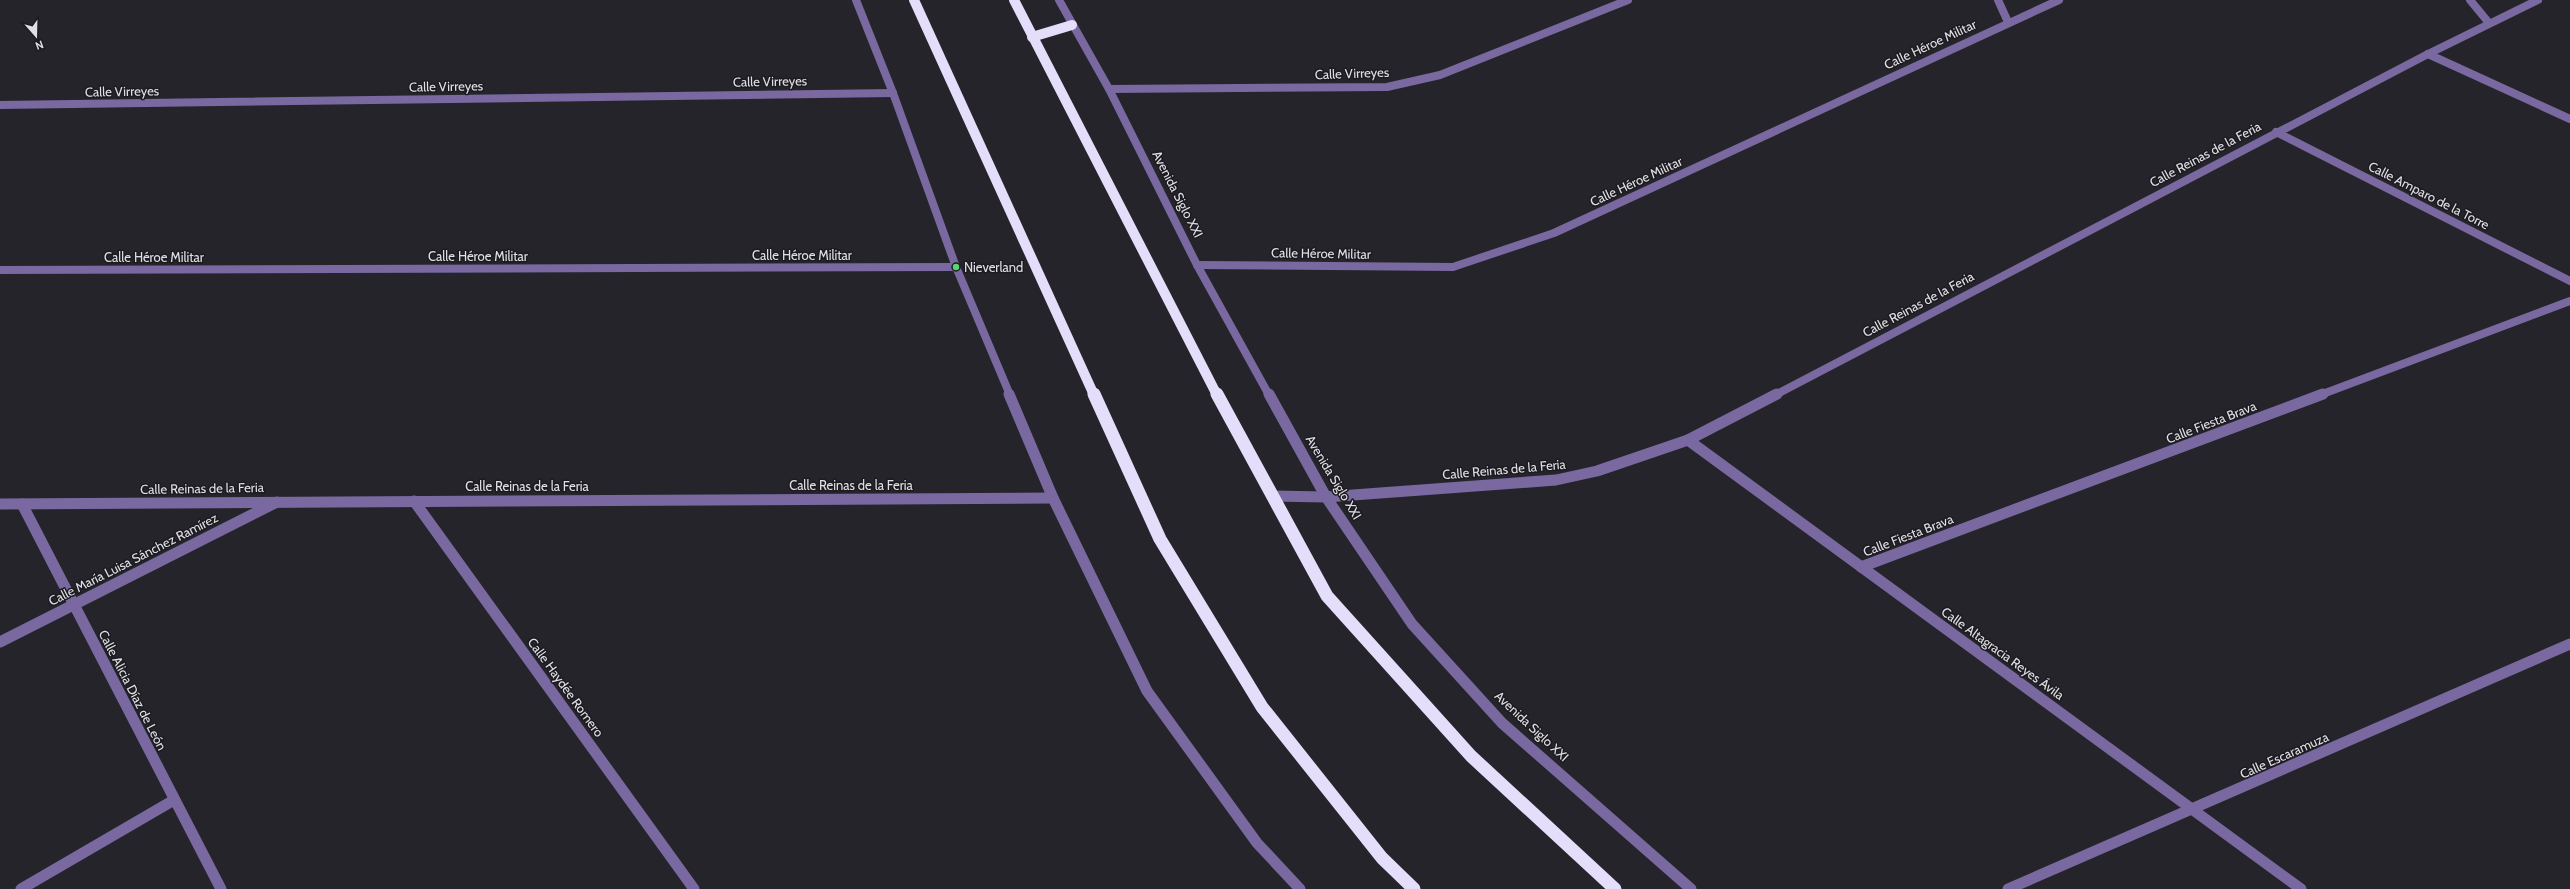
<svg xmlns="http://www.w3.org/2000/svg" width="2570" height="889" viewBox="0 0 2570 889" font-family="Cabin,sans-serif">
  <rect width="100%" height="100%" fill="#26242b"/>
  <g fill="none" stroke-linecap="round" stroke-linejoin="round">
    <g stroke="#7969a0" stroke-width="8">
      <polyline points="856,0 893,93 956,267 1010,395"/>
      <polyline points="1059,0 1109,89 1197,265 1269,395"/>
      <polyline points="1998,0 2008,22"/>
      <polyline points="2470,0 2489,23"/>
      <polyline points="2428,54 2570,119"/>
      <polyline points="1109,89 1387,87 1440,75 1628,0"/>
      <polyline points="0,105 893,93"/>
      <polyline points="2276,132 2570,281"/>
      <polyline points="1197,265 1453,267 1554,233 2059,0"/>
      <polyline points="0,270 956,267"/>
      <polyline points="1775,395 2428,54 2538,0"/>
      <polyline points="2320,395 2570,301"/>
    </g>
    <g stroke="#7969a0" stroke-width="11">
      <polyline points="1009,394 1053,498 1147,691 1257,843 1300,889"/>
      <polyline points="1269,394 1326,497 1412,624 1502,723 1691,889"/>
      <polyline points="1688,440 2301,889"/>
      <polyline points="1272,496 1326,497 1556,480 1597,471 1688,440 1777,394"/>
      <polyline points="414,501 694,889"/>
      <polyline points="0,504 1053,498"/>
      <polyline points="22,504 221,889"/>
      <polyline points="1861,567 2323,394"/>
      <polyline points="0,642 277,502"/>
      <polyline points="21,889 174,800"/>
      <polyline points="2008,889 2570,644"/>
    </g>
    <g stroke="#e5defa" stroke-width="10">
      <polyline points="914,0 1094,395"/>
      <polyline points="1014,0 1217,395"/>
      <polyline points="1032,37 1072,25"/>
    </g>
    <g stroke="#e5defa" stroke-width="13">
      <polyline points="1094,394 1160,539 1262,707 1382,858 1414,889"/>
      <polyline points="1217,394 1327,596 1471,756 1615,889"/>
    </g>
  </g>
  <circle fill="#58d570" stroke="#1c1b21" stroke-width="1.5" cx="956" cy="267" r="4"/>
  <g text-anchor="middle" stroke-width="3" stroke-linejoin="round" paint-order="stroke">
    <g font-size="13" fill="#e0dfe3" stroke="#1c1b21">
      <text transform="translate(1930 44) rotate(-25)" y="5">Calle Héroe Militar</text>
      <text transform="translate(1352 73) rotate(-2)" y="5">Calle Virreyes</text>
      <text transform="translate(770 81) rotate(-1)" y="5">Calle Virreyes</text>
      <text transform="translate(446 86) rotate(-1)" y="5">Calle Virreyes</text>
      <text transform="translate(122 91) rotate(-1)" y="5">Calle Virreyes</text>
      <text transform="translate(2205 154) rotate(-28)" y="5">Calle Reinas de la Feria</text>
      <text transform="translate(1636 181) rotate(-25)" y="5">Calle Héroe Militar</text>
      <text transform="translate(1178 194) rotate(63)" y="5">Avenida Siglo XXI</text>
      <text transform="translate(2429 195) rotate(27)" y="5">Calle Amparo de la Torre</text>
      <text transform="translate(1321 253) rotate(1)" y="5">Calle Héroe Militar</text>
      <text x="802" y="260">Calle Héroe Militar</text>
      <text x="478" y="261">Calle Héroe Militar</text>
      <text x="154" y="262">Calle Héroe Militar</text>
      <text transform="translate(1918 304) rotate(-28)" y="5">Calle Reinas de la Feria</text>
      <text transform="translate(2211 422) rotate(-21)" y="5">Calle Fiesta Brava</text>
      <text transform="translate(1504 469) rotate(-5)" y="5">Calle Reinas de la Feria</text>
      <text transform="translate(1334 477) rotate(59)" y="5">Avenida Siglo XXI</text>
      <text x="851" y="490">Calle Reinas de la Feria</text>
      <text x="527" y="491">Calle Reinas de la Feria</text>
      <text transform="translate(202 488) rotate(-1)" y="5">Calle Reinas de la Feria</text>
      <text transform="translate(1908 535) rotate(-21)" y="5">Calle Fiesta Brava</text>
      <text transform="translate(133 559) rotate(-27)" y="5">Calle María Luisa Sánchez Ramírez</text>
      <text transform="translate(2003 653) rotate(36)" y="5">Calle Altagracia Reyes Ávila</text>
      <text transform="translate(566 687) rotate(54)" y="5">Calle Haydée Romero</text>
      <text transform="translate(133 690) rotate(63)" y="5">Calle Alicia Díaz de León</text>
      <text transform="translate(1532 726) rotate(43)" y="5">Avenida Siglo XXI</text>
      <text transform="translate(2284 755) rotate(-24)" y="5">Calle Escaramuza</text>
    </g>
    <g font-size="13" fill="#e0dfe3" stroke="#1c1b21" text-anchor="start">
      <text x="964" y="272">Nieverland</text>
    </g>
  </g>
  <g transform="translate(36 36) rotate(160)" stroke="#1c1b21" stroke-width="3" paint-order="stroke">
  <path d="M0-3L7 15L0 10L-7 15Z" fill="#e0dfe3"/>
  <text y="-6" font-size="11" font-weight="bold" text-anchor="middle" fill="#e0dfe3">N</text>
  </g>
</svg>
